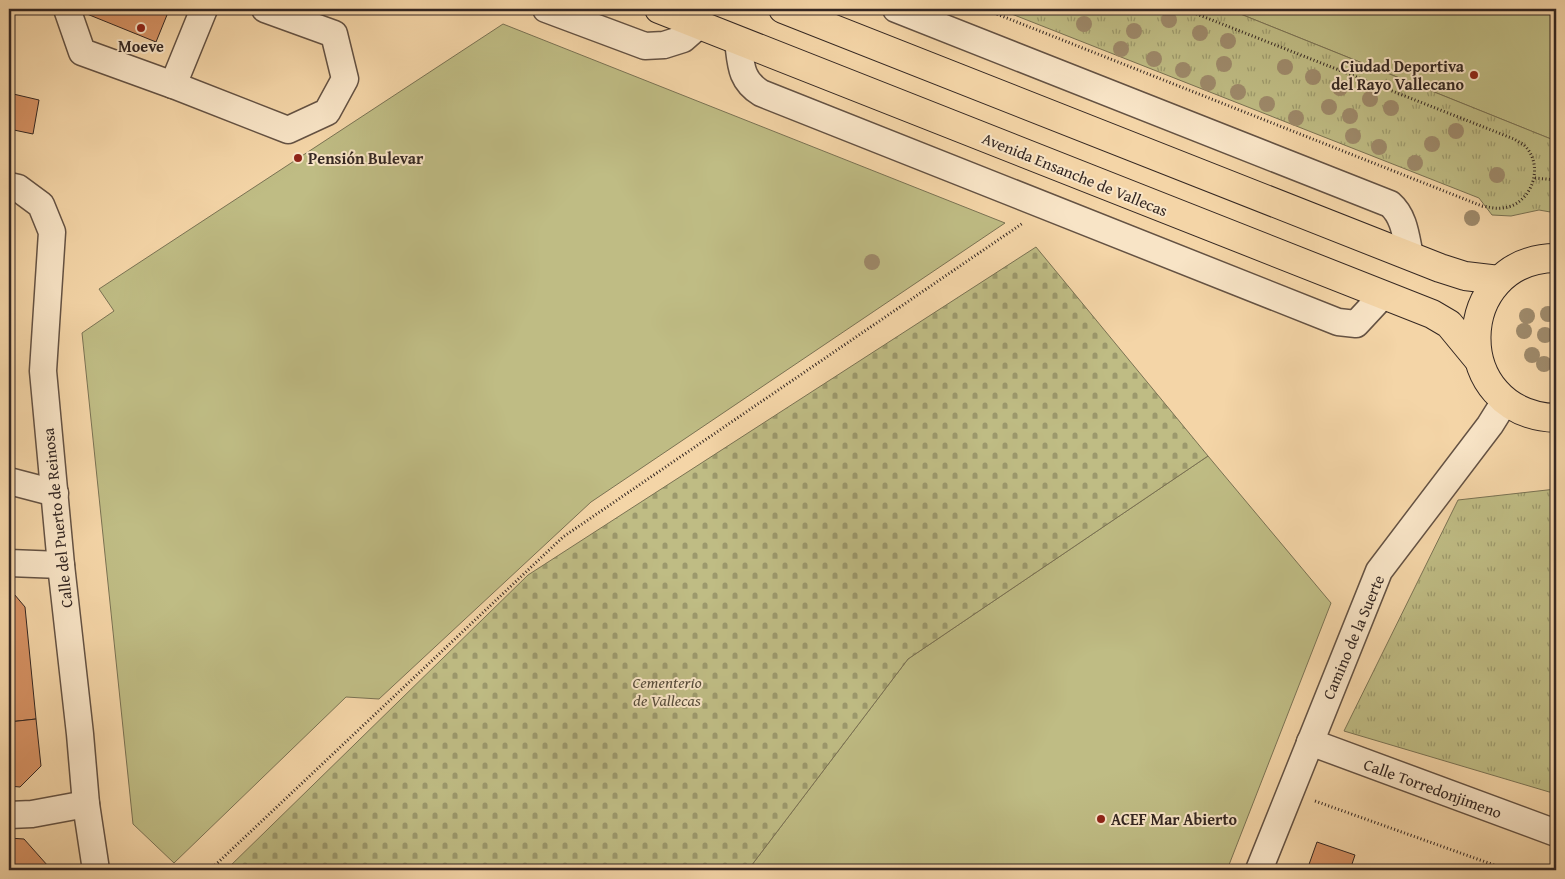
<svg xmlns="http://www.w3.org/2000/svg" width="1565" height="879" viewBox="0 0 1565 879" font-family="'Gentium Book Plus',serif">
  <defs>
    <pattern id="cemetery-stones" width="16" height="16" patternUnits="userSpaceOnUse" patternTransform="scale(1.25)"><rect width="16" height="16" fill="#bfbc84"/><path d="M2 7V4a2 2 0 0 1 4 0v3zM10 15v-3a2 2 0 0 1 4 0v3z" fill="#9c996c"/></pattern>
    <pattern id="park-tufts" width="24" height="20" patternUnits="userSpaceOnUse" patternTransform="scale(1.25)"><rect width="24" height="20" fill="#bfbc84"/><path d="M3 7l-1-3M5 7V3M7 7l1-3M15 17l-1-3M17 17v-4M19 17l1-3" fill="none" stroke="#9c996c"/></pattern>
  </defs>
  <rect width="100%" height="100%" fill="#f4d5a7"/>
  <filter id="stains"><feTurbulence type="fractalNoise" baseFrequency=".004" numOctaves="4"/><feColorMatrix values="0 0 0 0 .2 0 0 0 0 .09 0 0 0 0 .02 0 0 0 .5 -.17"/></filter>
  <radialGradient id="worn" r=".72"><stop offset=".6" stop-color="#630" stop-opacity="0"/><stop offset="1" stop-color="#630" stop-opacity=".3"/></radialGradient>
  <g fill="#bfbc84" stroke="#7a7253">
    <polygon points="1228,9 1556,9 1556,141"/>
    <polygon points="503,24 1005,223 591,502 379,699 346,697 174,863 133,824 82,333 114,311 99,289"/>
    <polygon points="1208,456 1331,603 1227,870 748,870 908,659"/>
  </g>
  <polygon fill="url(#cemetery-stones)" stroke="#7a7253" points="1036,247 1208,456 908,659 748,870 672,870 662,864 657,870 226,870 528,575"/>
  <g fill="url(#park-tufts)" stroke="#7a7253">
    <polygon points="999,9 1228,9 1556,141 1556,213 1539,210 1511,216 1492,215 1479,198"/>
    <polygon points="1556,489 1556,794 1344,731 1458,500"/>
  </g>
  <g fill="#d69264" stroke="#342722">
    <polygon points="89,9 173,9 172,11 169,10 156,42 87,14"/>
    <polygon points="9,93 39,100 33,134 9,129"/>
    <polygon points="9,588 25,607 36,719 9,722"/>
    <polygon points="36,719 41,766 20,787 9,786 9,722"/>
    <polygon points="9,838 24,839 48,866 49,870 9,870"/>
    <polygon points="1317,842 1355,855 1350,870 1307,870"/>
  </g>
  <g fill="none" stroke-linecap="round" stroke-linejoin="round">
    <defs>
      <g id="minor">
        <polyline points="67,9 82,52 173,85 288,130 327,112 345,79 334,34 265,9"/>
        <polyline points="546,9 645,46 664,45 683,39 699,25"/>
        <path d="M896,9L1390,204C1405,217 1406,238 1410,256"/>
        <path d="M738,41C741,64 740,80 761,93L1338,322L1356,324L1383,295"/>
        <polyline points="173,85 204,9"/>
        <polyline points="9,186 18,188 41,205 52,232 43,371 61,565 80,734 86,804 96,870"/>
        <polyline points="9,481 55,493"/>
        <polyline points="9,563 61,565"/>
        <polyline points="1310,742 1556,833"/>
        <polyline points="9,815 32,814 86,804"/>
        <polyline points="1259,870 1379,571 1490,425 1505,401"/>
      </g>
      <g id="major">
        <polyline points="659,9 1432,314 1449,324 1477,358"/>
        <polyline points="783,9 1440,268 1465,276 1499,280"/>
        <path d="M1556,258C1452,259 1448,414 1556,418"/>
      </g>
    </defs>
    <use href="#minor" stroke="#645243" stroke-width="29"/>
    <use href="#major" stroke="#342722" stroke-width="30"/>
    <g stroke="#342722" stroke-width="3" stroke-dasharray="1 2.5" stroke-linecap="butt">
      <path d="M984,9L1482,206C1489,207 1495,209 1502,208C1531,206 1546,166 1524,145C1521,143 1517,141 1514,139L1184,9"/>
      <polyline points="1535,178 1556,180"/>
      <polyline points="1315,801 1508,870"/>
      <polyline points="210,870 563,537 1023,223"/>
    </g>
    <use href="#minor" stroke="#f8e4c6" stroke-width="26"/>
    <use href="#major" stroke="#f4d5a7" stroke-width="28"/>
  </g>
  <g fill="#9e8a6b">
    <circle cx="1169" cy="20" r="8"/>
    <circle cx="1084" cy="24" r="8"/>
    <circle cx="1134" cy="31" r="8"/>
    <circle cx="1200" cy="33" r="8"/>
    <circle cx="1228" cy="41" r="8"/>
    <circle cx="1121" cy="49" r="8"/>
    <circle cx="1154" cy="59" r="8"/>
    <circle cx="1224" cy="64" r="8"/>
    <circle cx="1285" cy="67" r="8"/>
    <circle cx="1183" cy="70" r="8"/>
    <circle cx="1313" cy="77" r="8"/>
    <circle cx="1208" cy="83" r="8"/>
    <circle cx="1340" cy="88" r="8"/>
    <circle cx="1238" cy="92" r="8"/>
    <circle cx="1370" cy="99" r="8"/>
    <circle cx="1267" cy="104" r="8"/>
    <circle cx="1329" cy="107" r="8"/>
    <circle cx="1391" cy="108" r="8"/>
    <circle cx="1350" cy="116" r="8"/>
    <circle cx="1296" cy="118" r="8"/>
    <circle cx="1456" cy="131" r="8"/>
    <circle cx="1353" cy="136" r="8"/>
    <circle cx="1432" cy="144" r="8"/>
    <circle cx="1379" cy="147" r="8"/>
    <circle cx="1415" cy="163" r="8"/>
    <circle cx="1497" cy="175" r="8"/>
    <circle cx="1472" cy="218" r="8"/>
    <circle cx="872" cy="262" r="8"/>
    <circle cx="1548" cy="314" r="8"/>
    <circle cx="1527" cy="316" r="8"/>
    <circle cx="1524" cy="331" r="8"/>
    <circle cx="1545" cy="335" r="8"/>
    <circle cx="1532" cy="355" r="8"/>
    <circle cx="1544" cy="364" r="8"/>
  </g>
  <g fill="#8f2418" stroke="#f8e4c6" stroke-width="2">
    <circle cx="141" cy="28" r="5"/>
    <circle cx="1474" cy="75" r="5"/>
    <circle cx="298" cy="158" r="5"/>
    <circle cx="1101" cy="819" r="5"/>
  </g>
  <g text-anchor="middle" stroke-width="4" stroke-linejoin="round" paint-order="stroke">
    <g font-size="16" font-weight="bold" fill="#342722" stroke="#f8e4c6" text-anchor="start">
      <text x="141" y="52" text-anchor="middle">Moeve</text>
      <text x="1464" y="72" text-anchor="end">Ciudad Deportiva<tspan x="1464" dy="18">del Rayo Vallecano</tspan></text>
      <text x="308" y="164">Pensión Bulevar</text>
      <text x="1111" y="825">ACEF Mar Abierto</text>
    </g>
    <g font-size="16" fill="#342722" stroke="#f8e4c6">
      <text transform="translate(1075 174) rotate(22)" y="6">Avenida Ensanche de Vallecas</text>
      <text transform="translate(57 518) rotate(-96)" y="6">Calle del Puerto de Reinosa</text>
      <text transform="translate(1353 637) rotate(-67)" y="6">Camino de la Suerte</text>
      <text transform="translate(1433 788) rotate(20)" y="6">Calle Torredonjimeno</text>
    </g>
    <g font-size="16" font-style="italic" fill="#574c3a" stroke="#f8e4c6">
      <text x="667" y="688">Cementerio<tspan x="667" dy="18">de Vallecas</tspan></text>
    </g>
  </g>
  <rect width="1565" height="879" fill="none" stroke="#f4d5a7" stroke-width="30"/>
  <rect x="10" y="10" width="1545" height="859" fill="none" stroke="#342722" stroke-width="2.5"/>
  <rect x="15" y="15" width="1535" height="849" fill="none" stroke="#342722"/>
  <rect width="100%" height="100%" filter="url(#stains)"/>
  <rect width="100%" height="100%" fill="url(#worn)"/>
</svg>
